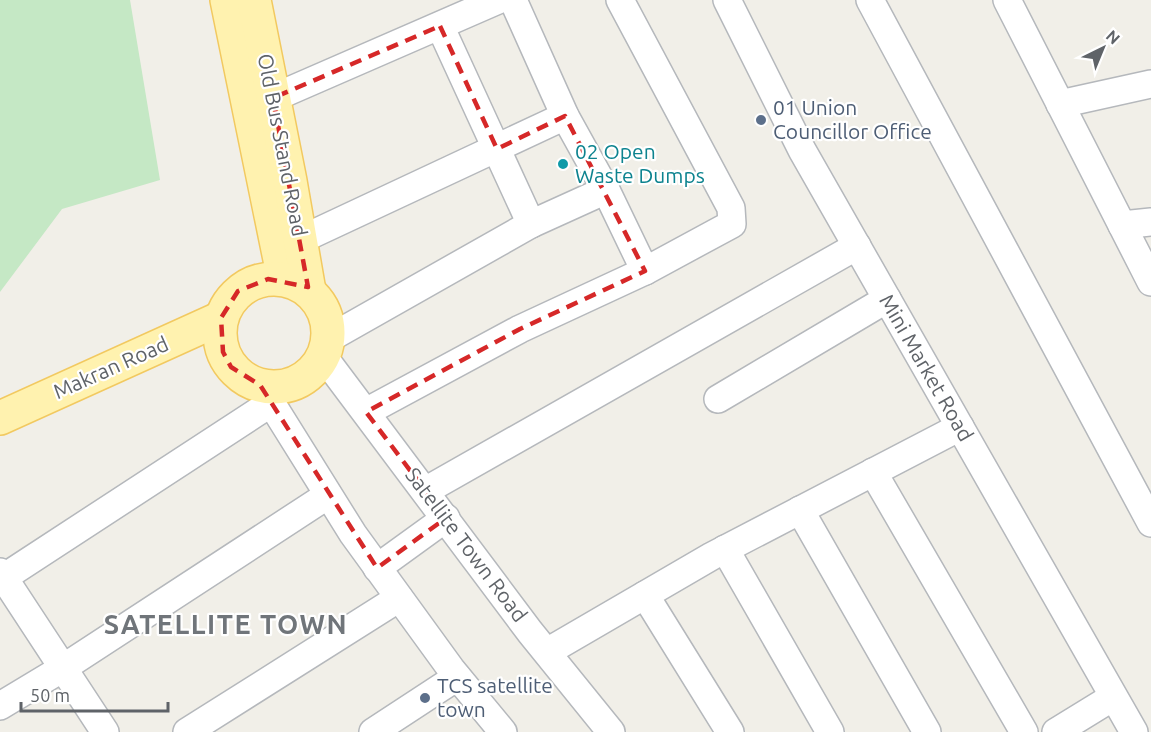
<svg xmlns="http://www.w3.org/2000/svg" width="1151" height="732" viewBox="0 0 1151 732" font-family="Ubuntu,sans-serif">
  <rect width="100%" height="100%" fill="#f1efe8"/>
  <polygon fill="#c5e8c5" points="0,0 130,0 160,180 62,209 0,292"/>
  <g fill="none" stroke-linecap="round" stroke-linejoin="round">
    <defs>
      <g id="minor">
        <polyline points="513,0 565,116 606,190 645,271"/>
        <polyline points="727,0 802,150 1134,732"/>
        <polyline points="870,0 1151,523"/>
        <polyline points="1007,0 1151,282"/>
        <polyline points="440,26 531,224"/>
        <polyline points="273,98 498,0"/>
        <polyline points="1060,104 1151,84"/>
        <polyline points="1122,225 1151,222"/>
        <polyline points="300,240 565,116"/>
        <polyline points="328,339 531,224 606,190"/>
        <polyline points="323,356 530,632 611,732"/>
        <polyline points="260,385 353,534 451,669 503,732"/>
        <polyline points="718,399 887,299"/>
        <polyline points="366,412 520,329 645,271 732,224 731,208 620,0"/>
        <polyline points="873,472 1024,732"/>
        <polyline points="425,491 857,246"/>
        <polyline points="800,510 927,732"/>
        <polyline points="725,549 830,732"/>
        <polyline points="377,568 446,518"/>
        <polyline points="0,572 105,732"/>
        <polyline points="0,580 271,403"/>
        <polyline points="645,595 730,732"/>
        <polyline points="547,652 712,556 960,427"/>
        <polyline points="0,706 63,668 328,495"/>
        <polyline points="187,732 399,598"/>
        <polyline points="373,732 457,677"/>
        <polyline points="1056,732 1113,697"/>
      </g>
      <g id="major">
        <polyline points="227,0 284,279"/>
        <polyline points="254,0 290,181 309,291"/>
        <circle cx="274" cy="333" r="54"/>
        <polyline points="0,418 221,318"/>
      </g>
    </defs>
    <use href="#minor" stroke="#b5b8bc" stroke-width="30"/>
    <use href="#major" stroke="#f2c960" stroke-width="36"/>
    <use href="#minor" stroke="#fff" stroke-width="27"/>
    <use href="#major" stroke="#fff2af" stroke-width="33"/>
  </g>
  <path fill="none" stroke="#d62828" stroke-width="4.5" stroke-dasharray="12 8" stroke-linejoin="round" d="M440,26L497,149L565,116L645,271L520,329L366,412L446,518L377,568L260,385L231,367L223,352L221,318L238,291L268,279L308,287L273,98Z"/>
  <g fill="#5c6f8a" stroke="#fff" stroke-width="2">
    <circle cx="761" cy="120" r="6"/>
    <circle cx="425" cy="698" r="6"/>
  </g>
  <circle fill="#0f9aa8" stroke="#fff" stroke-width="2" cx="563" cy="164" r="6"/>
  <g text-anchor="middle" stroke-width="4.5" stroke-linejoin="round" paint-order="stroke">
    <g font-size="21" fill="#4e5e75" stroke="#fff" text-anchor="start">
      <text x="773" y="115">01 Union<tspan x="773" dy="24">Councillor Office</tspan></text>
      <text x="437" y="693">TCS satellite<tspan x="437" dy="24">town</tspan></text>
    </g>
    <g font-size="21" fill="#5f6368" stroke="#fff">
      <text transform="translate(282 145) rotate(79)" y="7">Old Bus Stand Road</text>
      <text transform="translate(111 368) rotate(-24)" y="7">Makran Road</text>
      <text transform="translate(926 368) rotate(60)" y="7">Mini Market Road</text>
      <text transform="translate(466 545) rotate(53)" y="7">Satellite Town Road</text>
    </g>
    <g font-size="21" fill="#0d838f" stroke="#fff" text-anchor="start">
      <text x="575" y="159">02 Open<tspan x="575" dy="24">Waste Dumps</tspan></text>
    </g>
    <g font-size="27" font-weight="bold" letter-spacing="1.5" fill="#70757a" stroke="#fff">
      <text x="226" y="634">SATELLITE TOWN</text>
    </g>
  </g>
  <g transform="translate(1103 48) rotate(43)" stroke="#ffffff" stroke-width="4.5" paint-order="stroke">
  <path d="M0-4.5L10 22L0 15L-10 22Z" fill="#5f6368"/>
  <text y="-9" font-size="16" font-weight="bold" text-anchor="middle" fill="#5f6368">N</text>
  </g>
  <path d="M21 702v9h147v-9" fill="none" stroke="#5f6368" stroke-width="3"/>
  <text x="30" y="702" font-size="18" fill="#5f6368" stroke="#ffffff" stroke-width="4.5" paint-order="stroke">50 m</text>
</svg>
